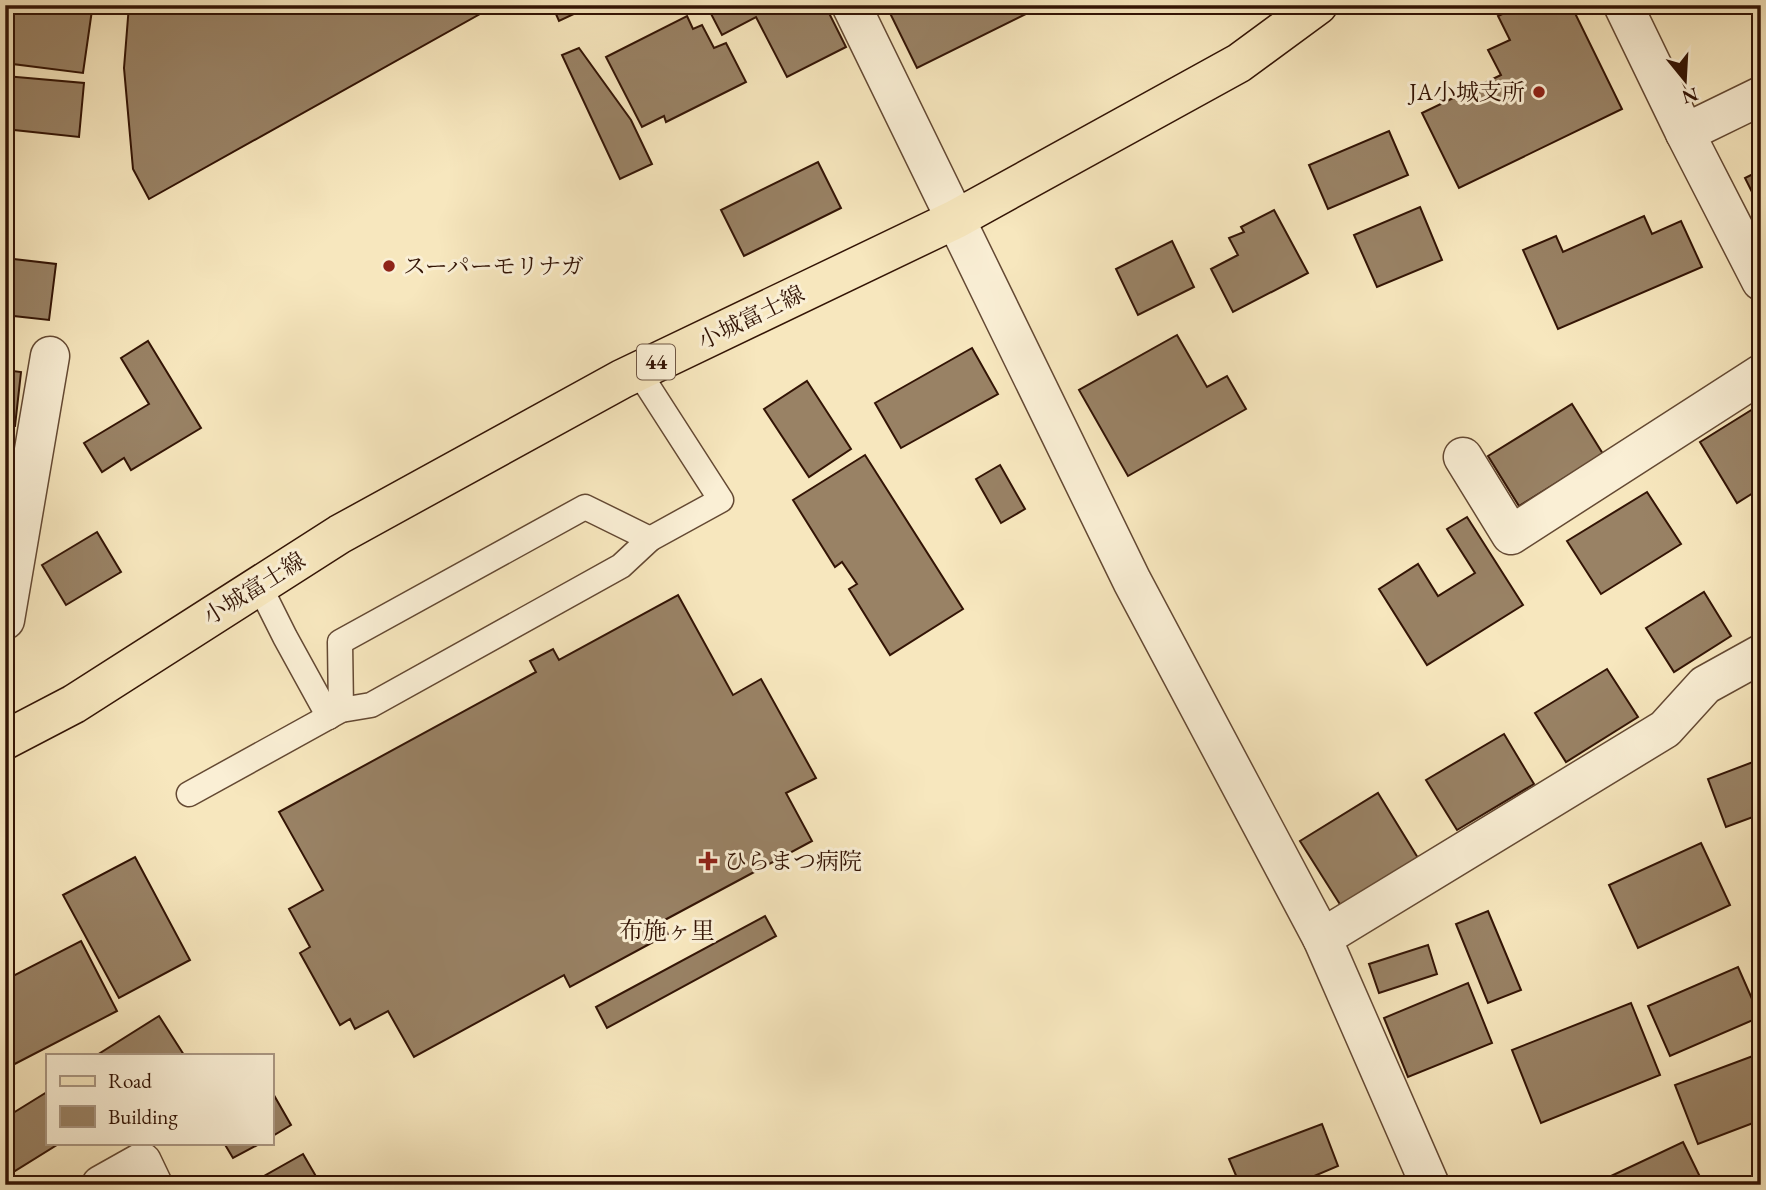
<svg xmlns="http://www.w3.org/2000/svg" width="1766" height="1190" viewBox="0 0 1766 1190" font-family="'EB Garamond','Noto Serif JP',serif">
  <rect width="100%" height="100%" fill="#f7e7be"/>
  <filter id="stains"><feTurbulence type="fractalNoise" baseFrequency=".00286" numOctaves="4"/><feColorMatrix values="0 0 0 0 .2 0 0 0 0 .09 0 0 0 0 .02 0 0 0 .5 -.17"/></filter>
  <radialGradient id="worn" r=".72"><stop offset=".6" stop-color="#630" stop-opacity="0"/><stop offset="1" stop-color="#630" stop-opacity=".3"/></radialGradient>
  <g fill="#998265" stroke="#331405" stroke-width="2">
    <polygon points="5,5 52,5 92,10 83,73 5,63"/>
    <polygon points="129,5 496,5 149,199 133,169 124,68"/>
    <polygon points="552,5 593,5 559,21"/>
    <polygon points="718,5 825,5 846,47 787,77 756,17 722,35 709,10"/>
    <polygon points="886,5 1044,5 917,68"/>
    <polygon points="1522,5 1571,5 1622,109 1459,188 1422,113 1501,75 1488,50 1510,40 1498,16"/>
    <polygon points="687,16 693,29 702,25 714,48 726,43 746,82 666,122 664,116 642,127 606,57"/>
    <polygon points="579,48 631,120 652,164 620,179 562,55"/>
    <polygon points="5,76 84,83 79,137 5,129"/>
    <polygon points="1389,131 1408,175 1328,209 1309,165"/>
    <polygon points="818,162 841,208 744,256 721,210"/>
    <polygon points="1761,170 1761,210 1745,178"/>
    <polygon points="1420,207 1442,260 1377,287 1354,235"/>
    <polygon points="1274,210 1308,273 1233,312 1211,269 1238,255 1229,238 1244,232 1241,227"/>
    <polygon points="1644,216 1652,234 1681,221 1702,267 1558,329 1523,250 1556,236 1563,252"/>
    <polygon points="1172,241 1194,287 1138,315 1116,269"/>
    <polygon points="5,258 56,264 49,320 5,315"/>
    <polygon points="1177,335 1207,387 1227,376 1246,409 1128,476 1079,390"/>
    <polygon points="148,341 201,428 131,470 124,458 102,472 84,443 149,404 121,358"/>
    <polygon points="972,348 998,394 901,448 875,403"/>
    <polygon points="5,370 21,372 15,426 5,425"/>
    <polygon points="807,381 851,449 809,477 764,409"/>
    <polygon points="1572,404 1603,454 1519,506 1488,456"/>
    <polygon points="1761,404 1761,488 1737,503 1700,442"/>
    <polygon points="865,455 963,609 890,655 849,589 857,584 842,562 835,567 793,500"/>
    <polygon points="1000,465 1025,509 1001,523 976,479"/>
    <polygon points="1647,492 1681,544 1601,594 1567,541"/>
    <polygon points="1467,517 1523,605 1427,665 1379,589 1418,564 1438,596 1475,573 1447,529"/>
    <polygon points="97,532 121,572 66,605 42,565"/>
    <polygon points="1704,592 1731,636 1674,672 1646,628"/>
    <polygon points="678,595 733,695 761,679 816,778 786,793 812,841 661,922 668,934 570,987 564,975 414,1057 388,1011 355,1029 350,1019 340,1025 300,953 310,947 289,909 323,890 279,812 536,672 530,661 553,649 559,660"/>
    <polygon points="1607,669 1638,717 1566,762 1535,713"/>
    <polygon points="1504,734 1534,784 1457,830 1426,780"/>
    <polygon points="1761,759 1761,814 1726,827 1708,779"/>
    <polygon points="1378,793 1418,858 1341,906 1300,841"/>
    <polygon points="1701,843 1730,905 1638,948 1609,885"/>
    <polygon points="135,857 190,960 119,998 63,895"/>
    <polygon points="1488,911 1521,990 1488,1003 1456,924"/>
    <polygon points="765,916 776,936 607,1028 596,1007"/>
    <polygon points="81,941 117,1011 5,1069 5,980"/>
    <polygon points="1428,945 1437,974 1379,993 1369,964"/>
    <polygon points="1738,967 1760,1017 1670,1056 1648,1006"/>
    <polygon points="1468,983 1492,1043 1408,1077 1384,1018"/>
    <polygon points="1631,1003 1660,1075 1541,1123 1512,1050"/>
    <polygon points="159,1016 184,1055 97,1055"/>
    <polygon points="1761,1053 1761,1120 1698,1144 1675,1085"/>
    <polygon points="271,1090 291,1125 271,1137"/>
    <polygon points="47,1092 47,1143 60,1143 10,1174 5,1166 5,1118"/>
    <polygon points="1322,1124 1338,1166 1293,1185 1240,1185 1229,1159"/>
    <polygon points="1683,1142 1704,1185 1592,1185"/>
    <polygon points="224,1143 261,1143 233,1158"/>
    <polygon points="303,1154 321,1185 248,1185"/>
  </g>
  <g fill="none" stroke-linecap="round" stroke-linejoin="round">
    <defs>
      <g id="service">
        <polyline points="259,585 285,637 329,717"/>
        <polyline points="341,710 340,642 585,507 650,539"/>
        <polyline points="189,794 341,710 371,705 621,566 650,539 721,500 638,371"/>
      </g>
      <g id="minor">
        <polyline points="851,5 1132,581 1322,938 1430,1185"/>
        <polyline points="1623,5 1685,133 1761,281"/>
        <polyline points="1685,133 1761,96"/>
        <polyline points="1463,457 1511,535 1761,374"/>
        <polyline points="5,620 50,356"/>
        <polyline points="1322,938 1665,729 1705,685 1761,654"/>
        <polyline points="101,1185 142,1162 153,1185"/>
      </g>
      <polyline id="primary" points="5,740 74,704 340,534 622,379 956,219 1239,63 1318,5"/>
    </defs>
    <use href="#service" stroke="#644933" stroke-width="27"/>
    <use href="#minor" stroke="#644933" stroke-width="41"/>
    <use href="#primary" stroke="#331405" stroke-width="41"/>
    <use href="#service" stroke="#faefd5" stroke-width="24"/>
    <use href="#minor" stroke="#faefd5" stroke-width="38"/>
    <use href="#primary" stroke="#f7e7be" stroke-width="38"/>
  </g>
  <g fill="#8f2418" stroke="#faefd5" stroke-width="2.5">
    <circle cx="1539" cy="92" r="7"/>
    <circle cx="389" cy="266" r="7"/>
    <path d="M704.5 850.5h7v7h7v7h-7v7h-7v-7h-7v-7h7z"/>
  </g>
  <g text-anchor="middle" stroke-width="6" stroke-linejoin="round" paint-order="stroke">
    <rect fill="#faefd5" stroke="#6f5643" stroke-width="2" x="637" y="344.5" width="38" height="35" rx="5"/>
    <g font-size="21" font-weight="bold" fill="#331405">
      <text x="656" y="369">44</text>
    </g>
    <g font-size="23" fill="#331405" stroke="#faefd5" text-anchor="start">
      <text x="1525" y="100" text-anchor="end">JA小城支所</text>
      <text x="403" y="274">スーパーモリナガ</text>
      <text x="724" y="869">ひらまつ病院</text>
    </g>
    <g font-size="23" fill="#331405" stroke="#faefd5">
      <text transform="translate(751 317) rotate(-26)" y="8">小城富士線</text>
      <text transform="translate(254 588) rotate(-32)" y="8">小城富士線</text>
    </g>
    <g font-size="24" fill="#331405" stroke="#faefd5">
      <text x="667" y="939">布施ヶ里</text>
    </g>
  </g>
  <rect width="1766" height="1190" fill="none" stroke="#f7e7be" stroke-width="28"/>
  <rect x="7" y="7" width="1752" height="1176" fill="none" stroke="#331405" stroke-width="3.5"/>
  <rect x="14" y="14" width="1738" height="1162" fill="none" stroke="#331405" stroke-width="2"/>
  <rect x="46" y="1054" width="228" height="91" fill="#faefd5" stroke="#aa9782" stroke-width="2"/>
  <rect x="60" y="1076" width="35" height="10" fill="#f7e7be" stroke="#aa9782" stroke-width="2"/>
  <text x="108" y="1088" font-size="21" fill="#331405">Road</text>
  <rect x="60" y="1106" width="35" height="21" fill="#998265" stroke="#aa9782" stroke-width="2"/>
  <text x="108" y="1124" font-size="21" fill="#331405">Building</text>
  <g transform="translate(1685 80) rotate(162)" stroke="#faefd5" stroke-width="5" paint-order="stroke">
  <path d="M0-5L12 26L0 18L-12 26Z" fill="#331405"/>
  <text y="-10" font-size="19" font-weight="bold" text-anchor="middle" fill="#331405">N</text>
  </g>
  <rect width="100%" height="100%" filter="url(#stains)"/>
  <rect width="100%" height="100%" fill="url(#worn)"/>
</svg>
